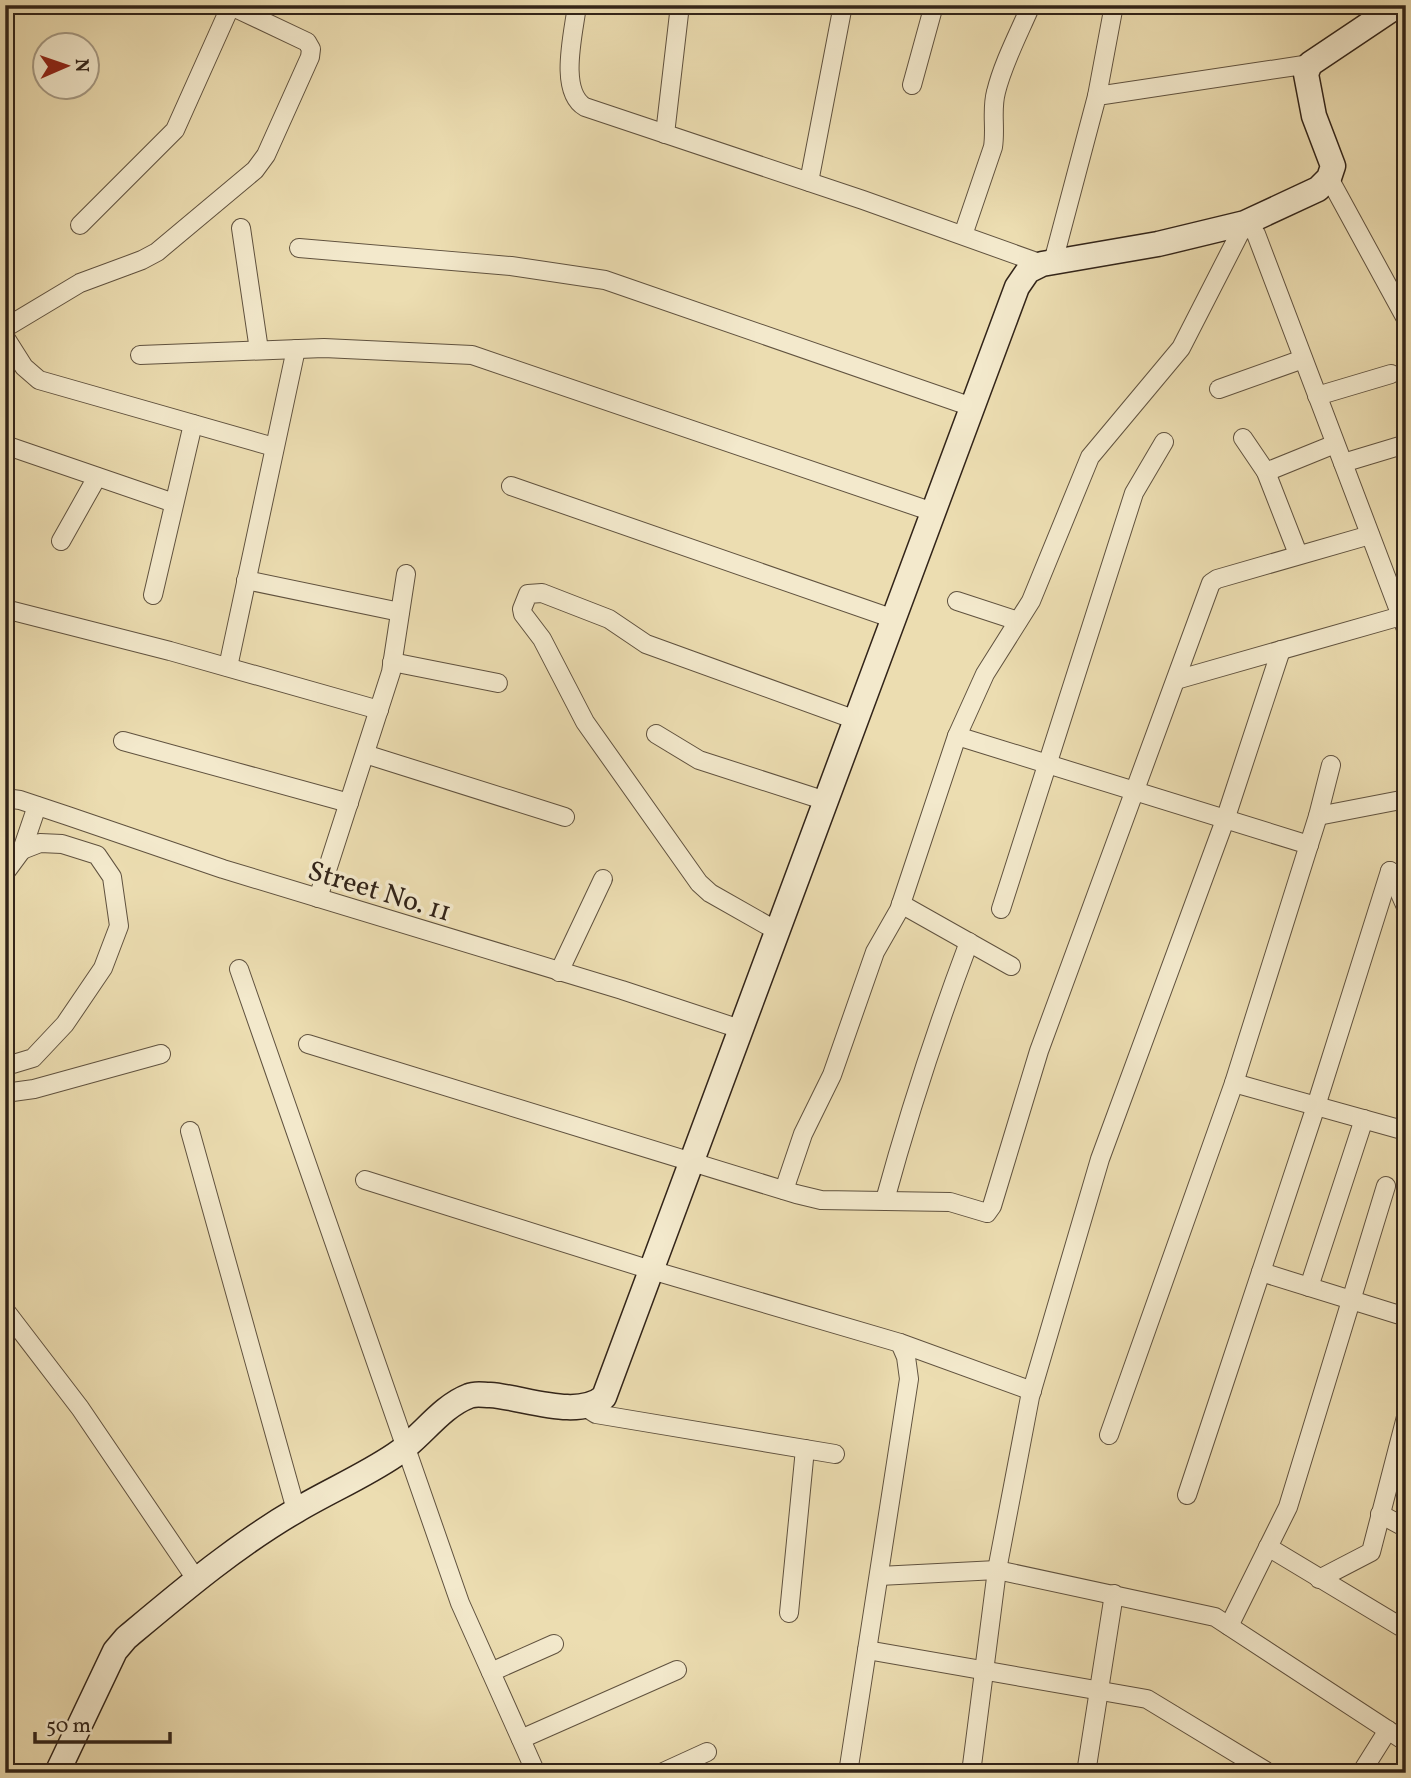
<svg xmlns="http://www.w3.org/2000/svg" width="1411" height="1778" viewBox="0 0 1411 1778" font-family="Vollkorn,serif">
  <rect width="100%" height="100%" fill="#ecddb1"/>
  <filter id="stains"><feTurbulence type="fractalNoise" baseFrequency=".00286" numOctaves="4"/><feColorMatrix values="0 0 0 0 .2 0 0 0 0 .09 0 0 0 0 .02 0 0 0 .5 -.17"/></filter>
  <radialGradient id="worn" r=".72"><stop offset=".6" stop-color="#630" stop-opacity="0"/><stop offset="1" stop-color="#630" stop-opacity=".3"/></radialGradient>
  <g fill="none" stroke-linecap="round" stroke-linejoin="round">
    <defs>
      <g id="street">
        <path d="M577,5C574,32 558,91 585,107L863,200L1042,264"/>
        <polyline points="912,85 934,5"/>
        <polyline points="1097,96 1114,5"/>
        <polyline points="665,134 680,5"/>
        <polyline points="1329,178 1406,319"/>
        <polyline points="809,182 843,5"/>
        <polyline points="80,225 175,130 231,5"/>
        <polyline points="241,228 259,350"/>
        <path d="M963,235L993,147C996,128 991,110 996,92C1003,63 1019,33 1031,5"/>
        <polyline points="299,248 511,266 605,280 972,407"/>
        <polyline points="1053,262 1097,96 1310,64"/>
        <polyline points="5,328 80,283 142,260 157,252 255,170 266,155 310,57 311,49 307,42 231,6"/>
        <polyline points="5,337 24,367 39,380 274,447"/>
        <polyline points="140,355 324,348 472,355 933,512"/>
        <polyline points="1219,389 1303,359"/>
        <polyline points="1317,396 1391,374"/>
        <polyline points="1243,438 1266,472 1298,554"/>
        <polyline points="5,445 174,503"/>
        <polyline points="1343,463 1406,444"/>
        <polyline points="1266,472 1335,444"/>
        <polyline points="511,486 894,619"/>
        <polyline points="61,541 97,477"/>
        <polyline points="246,580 400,612"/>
        <polyline points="153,595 193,424"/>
        <polyline points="957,601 1018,621"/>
        <polyline points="5,609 170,651 379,710"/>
        <polyline points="392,662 498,683"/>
        <polyline points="228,667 296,349"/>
        <polyline points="1176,680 1401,616"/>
        <polyline points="656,734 699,760 826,801"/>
        <polyline points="957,736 1309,845"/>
        <polyline points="123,741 349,803"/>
        <polyline points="365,754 565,817"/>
        <polyline points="5,798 20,800 68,816 223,869 622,990 740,1029"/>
        <polyline points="1318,816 1406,799"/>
        <polyline points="1390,871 1406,907"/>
        <polyline points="5,873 22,850 37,806"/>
        <polyline points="318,898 391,672 406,574"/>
        <polyline points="901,904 1011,966"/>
        <polyline points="1001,909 1134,493 1164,442"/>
        <polyline points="777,931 710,893 699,883 585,722 542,639 523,614 522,609 528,594 542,593 609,619 646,644 856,720"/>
        <polyline points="239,969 460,1603 536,1773"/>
        <polyline points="559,972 603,879"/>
        <polyline points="308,1044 796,1194 821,1200 950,1202 987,1213 992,1206 1039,1051 1211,583 1217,579 1370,535"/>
        <polyline points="5,1064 13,1064 33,1058 65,1024 103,968 119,926 112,877 97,855 62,844 40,843 22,850"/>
        <polyline points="1234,1083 1406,1131"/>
        <polyline points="5,1093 34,1089 161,1054"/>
        <polyline points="190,1131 296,1510"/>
        <polyline points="365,1180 651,1270 900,1343 1032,1391"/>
        <polyline points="784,1190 803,1134 832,1075 875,952 899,910 957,736 985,674 1031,601 1090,457 1181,348 1245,223 1256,234 1406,629"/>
        <path d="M885,1200C909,1112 937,1027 969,942"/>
        <polyline points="1261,1272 1406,1317"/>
        <polyline points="1309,1287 1364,1119"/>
        <polyline points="5,1310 80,1408 196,1579"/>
        <polyline points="585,1407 596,1414 835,1454"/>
        <polyline points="1109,1435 1234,1083 1318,816 1331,765"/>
        <polyline points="1187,1495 1316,1106 1390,871"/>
        <polyline points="1380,1514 1406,1528"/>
        <polyline points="1268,1547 1406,1630"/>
        <polyline points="879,1576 997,1570 1215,1617 1406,1742"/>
        <polyline points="1319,1579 1371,1552 1406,1417"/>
        <polyline points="789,1613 805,1449"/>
        <polyline points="1229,1626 1288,1507 1386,1186"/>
        <polyline points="867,1650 1147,1699 1269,1773"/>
        <polyline points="491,1672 554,1644"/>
        <polyline points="521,1739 677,1670"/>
        <polyline points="661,1773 707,1752"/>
        <polyline points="848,1773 909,1379 906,1357 900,1343"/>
        <polyline points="971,1773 997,1570 1030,1397 1100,1159 1225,820 1281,650"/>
        <polyline points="1086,1773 1114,1594"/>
        <polyline points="1361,1773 1388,1730"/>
      </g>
      <path id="secondary" d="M57,1773L115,1651L126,1638C181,1592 235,1546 297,1510C329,1491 364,1476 395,1455C421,1438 440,1407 469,1396C476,1393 483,1395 490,1395C523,1397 577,1420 604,1397L1017,287L1028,271L1042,264L1158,244L1245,223L1318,189L1329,178L1333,166L1314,116L1306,74L1310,64L1398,5"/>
    </defs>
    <use href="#street" stroke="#60523f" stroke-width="20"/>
    <use href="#secondary" stroke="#322419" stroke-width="27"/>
    <use href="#street" stroke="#f3e9cc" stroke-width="18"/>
    <use href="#secondary" stroke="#f3e9cc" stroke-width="24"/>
  </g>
  <g text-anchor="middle" stroke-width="7" stroke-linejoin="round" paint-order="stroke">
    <g font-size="28" fill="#322419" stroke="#f3e9cc">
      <text transform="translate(380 890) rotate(17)" y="10">Street No. 11</text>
    </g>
  </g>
  <rect width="1411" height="1778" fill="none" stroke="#ecddb1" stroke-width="28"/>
  <rect x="7" y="7" width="1397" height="1764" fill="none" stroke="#322419" stroke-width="3.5"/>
  <rect x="14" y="14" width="1383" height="1750" fill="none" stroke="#322419" stroke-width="2"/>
  <g transform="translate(66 66) rotate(88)"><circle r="33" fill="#f3e9cc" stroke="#a69a84" stroke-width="2"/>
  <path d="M0-5L12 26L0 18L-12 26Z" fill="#8f2418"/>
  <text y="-10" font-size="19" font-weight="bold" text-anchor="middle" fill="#322419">N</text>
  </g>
  <path d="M35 1732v10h135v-10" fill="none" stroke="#322419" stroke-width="3.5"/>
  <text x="46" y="1732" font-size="21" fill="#322419" stroke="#f3e9cc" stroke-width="5" paint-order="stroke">50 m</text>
  <rect width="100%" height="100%" filter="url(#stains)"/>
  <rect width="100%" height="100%" fill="url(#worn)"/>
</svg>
